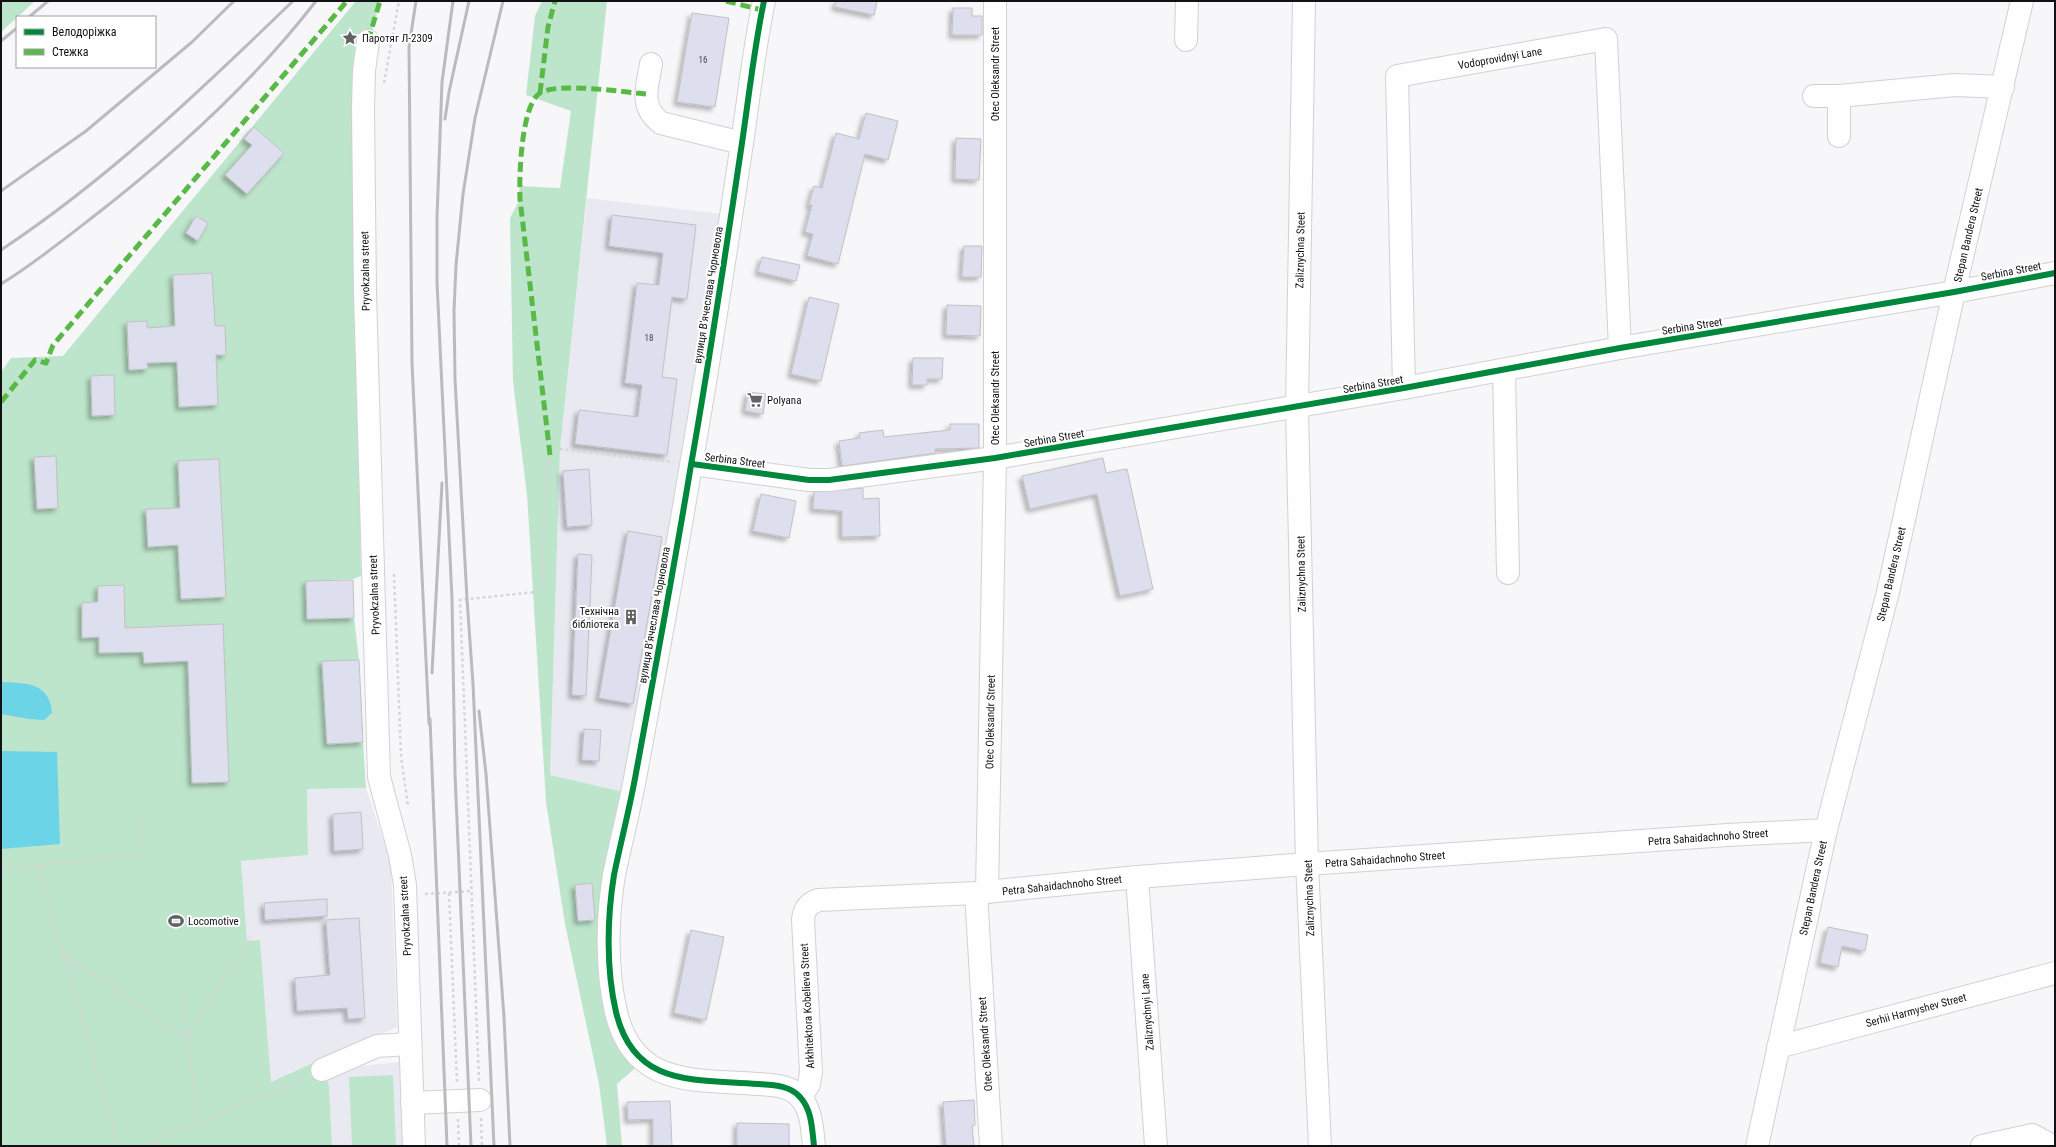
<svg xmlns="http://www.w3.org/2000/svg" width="2056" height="1147" viewBox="0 0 2056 1147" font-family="'Roboto Condensed',sans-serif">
  <defs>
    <filter id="shadow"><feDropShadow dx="-3.5" dy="3.5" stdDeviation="2" flood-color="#0004"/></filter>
  </defs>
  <rect width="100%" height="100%" fill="#f7f7fa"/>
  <g fill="#e8e9f1">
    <polygon points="587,198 731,215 632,794 550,775 560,449"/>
    <polygon points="366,788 391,864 397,1027 271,1083 260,941 247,941 241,861 308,855 307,789"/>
    <polygon points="409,1044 414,1146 332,1146 329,1085 322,1070 399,1062 397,1045"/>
  </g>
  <g fill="#bde5cb">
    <polygon points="1,1 35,1 1,32"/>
    <polygon points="356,1 380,1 353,106 361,576 353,579 307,581 354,618 359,660 322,662 327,744 363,742 366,788 307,789 308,855 241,861 247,941 260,940 271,1082 318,1061 329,1085 332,1146 1,1146 1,372 11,358 63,356"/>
    <polygon points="542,1 607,1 560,449 550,775 632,794 610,955 643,1061 617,1084 622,1146 607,1146 599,1084 565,924 546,802 527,495 513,382 510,218 520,199 519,186 560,188 571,111 526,95 535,16"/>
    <polygon points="393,1075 396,1146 352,1146 349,1077"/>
  </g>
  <g fill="#6cd4e7">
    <path d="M1,682C25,683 50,682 52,713L44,720L29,719L1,714Z"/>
    <polygon points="1,751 57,752 60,844 1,849"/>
  </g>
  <g fill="#dedfee" stroke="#c1c1c3" filter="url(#shadow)">
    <polygon points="836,1 877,1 874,15 835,7"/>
    <polygon points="953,8 972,8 972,16 982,16 982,35 952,35"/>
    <polygon points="692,13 729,18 715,107 677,102"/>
    <polygon points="866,113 898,121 888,160 865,154 838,264 807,256 813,234 805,232 812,205 809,205 814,186 822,188 836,133 859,139"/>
    <polygon points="254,127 284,153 247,194 225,175 252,145 244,139"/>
    <polygon points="956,138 981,139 979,180 955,179"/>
    <polygon points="612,215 696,225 687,299 672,297 662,377 677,379 667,455 575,444 579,410 638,417 642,385 625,383 637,283 659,285 663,253 609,246"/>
    <polygon points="196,216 208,223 198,241 186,233"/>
    <polygon points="964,246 982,246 981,277 962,277"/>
    <polygon points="762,257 800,265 796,281 758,272"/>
    <polygon points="212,273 215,326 225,326 226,355 216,355 218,405 179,407 177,362 147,363 148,369 129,370 127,322 147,321 147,328 175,326 173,275"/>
    <polygon points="809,297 839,304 821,381 791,374"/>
    <polygon points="947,305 981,306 980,336 946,335"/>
    <polygon points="913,358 943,358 942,379 927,379 927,385 912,385"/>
    <polygon points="114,375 115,415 92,416 91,376"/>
    <polygon points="748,392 766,394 763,414 745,411"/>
    <polygon points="950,424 979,424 979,448 935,449 936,453 842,466 839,441 860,438 859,433 883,430 884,437 950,430"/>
    <polygon points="56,456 58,508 37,509 34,457"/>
    <polygon points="1103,458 1106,473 1127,469 1153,589 1120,596 1097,494 1030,509 1022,476"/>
    <polygon points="219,459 226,597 181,599 178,545 148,547 146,509 180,508 178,461"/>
    <polygon points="589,469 592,525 567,527 563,471"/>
    <polygon points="863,488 863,499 879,498 880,536 842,537 842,511 813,509 814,492"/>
    <polygon points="761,494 796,501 789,538 753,531"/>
    <polygon points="628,531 662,537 633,704 599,698"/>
    <polygon points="578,554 592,555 586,696 572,695"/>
    <polygon points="353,580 354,618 307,619 306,581"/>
    <polygon points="124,585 125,628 223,624 229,782 192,783 188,661 144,663 143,652 99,653 99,637 82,638 82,603 98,602 98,586"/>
    <polygon points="359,660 363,742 327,744 322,661"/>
    <polygon points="584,729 601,730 599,761 582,760"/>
    <polygon points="361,812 363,849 334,851 333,814"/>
    <polygon points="592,883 595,920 578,921 575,885"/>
    <polygon points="327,899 327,916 265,920 264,903"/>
    <polygon points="359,918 365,1018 348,1019 347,1008 297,1011 295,978 330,975 326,920"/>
    <polygon points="1828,927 1868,935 1865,951 1842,946 1838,967 1820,963"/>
    <polygon points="691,930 724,937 706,1020 674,1013"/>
    <polygon points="974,1100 975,1125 972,1126 974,1146 946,1146 943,1102"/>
    <polygon points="670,1101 672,1146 653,1146 653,1119 628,1120 627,1102"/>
    <polygon points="737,1123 789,1124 789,1146 737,1146"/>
  </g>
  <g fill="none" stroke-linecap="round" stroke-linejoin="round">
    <defs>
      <g id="minor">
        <path d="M764,1C754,48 749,96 742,143C726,250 710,358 691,465C674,568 655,670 636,773C630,807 621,841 614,875C607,918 606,969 616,1012C634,1088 695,1079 758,1084C772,1085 790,1085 800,1097C812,1110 812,1129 814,1146"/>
        <polyline points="1304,1 1297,407 1307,864 1320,1146"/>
        <polyline points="1186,40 1187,1"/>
        <polyline points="368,41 364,71 363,108 365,293 379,777 400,855 405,885 414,1146"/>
        <path d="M651,64C647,88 639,106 661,123L742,143"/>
        <polyline points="1814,96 1839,96 1955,85 2003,87"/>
        <polyline points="1839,136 1839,96"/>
        <polyline points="1504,370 1508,573"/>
        <polyline points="1404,388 1397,76 1606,39 1620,348"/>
        <polyline points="692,464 809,480 829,480 995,458 1404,388 1620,348 1954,292 2055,273"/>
        <polyline points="1137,877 1156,1146"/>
        <polyline points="987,892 995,458 995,1"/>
        <polyline points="976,893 991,1146"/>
        <polyline points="1778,1047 2055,973"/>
        <polyline points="322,1070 377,1046 409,1044"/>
        <path d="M801,1097L809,1084L811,1072L803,920C804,909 808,904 818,900L976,893L1137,877L1307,864L1728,835L1826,830"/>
        <polyline points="412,1103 480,1100"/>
        <polyline points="1757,1146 1826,830 1888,592 1954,292 2022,1"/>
        <polyline points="1982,1146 2032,1135 2053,1146"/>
      </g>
    </defs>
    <use href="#minor" stroke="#d1d1d3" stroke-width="24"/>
    <g stroke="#d6d6d6" stroke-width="2.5" stroke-dasharray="3 3" stroke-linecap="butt">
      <polyline points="384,83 399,1"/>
      <polyline points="394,574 401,756 408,806"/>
      <polyline points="37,865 119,1146"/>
      <polyline points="1,869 139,855 142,818"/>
      <polyline points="449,893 457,1082"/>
      <polyline points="425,894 471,891"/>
      <polyline points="63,954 186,1038 215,989 242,962 251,937"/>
      <polyline points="182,996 198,1124"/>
      <path d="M479,1081L460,600L535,592L541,585L548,459C550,453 554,451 560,449L673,462"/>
      <polyline points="481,1118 482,1146"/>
      <polyline points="458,1119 459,1146"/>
      <polyline points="146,1146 305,1077"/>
    </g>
    <use href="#minor" stroke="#fefefe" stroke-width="22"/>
    <g stroke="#bbbbbc" stroke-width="3">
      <polyline points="416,1 409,47 412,363 429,724"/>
      <polyline points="453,1 442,82 437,217 437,282 452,599 455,774 471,1146"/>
      <polyline points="29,17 48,1"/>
      <polyline points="1,41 17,28"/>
      <polyline points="445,119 449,92 469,1"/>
      <polyline points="1,191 86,131 192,42 234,1"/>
      <path d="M1,250C108,179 201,90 293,1"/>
      <path d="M1,284C32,265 61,242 89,220C172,156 252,84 316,1"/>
      <polyline points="432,673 442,483"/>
      <polyline points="479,711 486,774 504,1017 510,1146"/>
      <polyline points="430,719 447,1146"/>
      <polyline points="494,1146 473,684 467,599 455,379 454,311 456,265 463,194 475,118 503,1"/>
    </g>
    <g stroke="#58b947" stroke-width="5" stroke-dasharray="10 5" stroke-linecap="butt">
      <polyline points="726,1 762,10"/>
      <polyline points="368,41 380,1"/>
      <polyline points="540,93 548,27 555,1"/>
      <polyline points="1,402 35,360 46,363 53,345 347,1"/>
      <path d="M550,455L520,199C519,177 521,105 540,93C558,82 623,92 646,94"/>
    </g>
    <defs>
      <g id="cycleway">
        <path d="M764,1C754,48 749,96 742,143C726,250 710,358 691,465C674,568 655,670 636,773C630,807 621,841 614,875C607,918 606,969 616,1012C634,1088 695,1079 758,1084C772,1085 790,1085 800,1097C812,1110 812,1129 814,1146"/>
        <polyline points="692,464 809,480 829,480 995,458 1404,388 1620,348 1954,292 2055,273"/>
      </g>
    </defs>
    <use href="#cycleway" stroke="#fff" stroke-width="8"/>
    <use href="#cycleway" stroke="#00873e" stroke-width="6"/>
  </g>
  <defs>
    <symbol id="sight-bare" viewBox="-9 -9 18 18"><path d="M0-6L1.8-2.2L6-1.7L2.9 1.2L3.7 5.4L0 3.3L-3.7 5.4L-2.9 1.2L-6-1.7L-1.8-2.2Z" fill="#626264" stroke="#fff" stroke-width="2.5" paint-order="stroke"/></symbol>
    <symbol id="supermarket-bare" viewBox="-9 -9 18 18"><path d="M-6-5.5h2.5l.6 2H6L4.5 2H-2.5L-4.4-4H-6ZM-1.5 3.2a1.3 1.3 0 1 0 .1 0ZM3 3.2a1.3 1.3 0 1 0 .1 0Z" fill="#626264" stroke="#fff" stroke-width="2.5" paint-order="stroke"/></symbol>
    <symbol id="building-bare" viewBox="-9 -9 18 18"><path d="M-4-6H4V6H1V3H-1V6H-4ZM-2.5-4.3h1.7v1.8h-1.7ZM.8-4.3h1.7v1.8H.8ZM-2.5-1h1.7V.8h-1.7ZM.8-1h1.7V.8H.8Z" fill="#626264" stroke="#fff" stroke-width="2.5" paint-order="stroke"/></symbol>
    <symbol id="stadium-bare" viewBox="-9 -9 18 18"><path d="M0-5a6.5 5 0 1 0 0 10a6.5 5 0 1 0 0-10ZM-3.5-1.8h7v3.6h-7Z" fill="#626264" stroke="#fff" stroke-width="2.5" paint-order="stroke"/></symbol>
  </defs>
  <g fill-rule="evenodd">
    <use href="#sight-bare" x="339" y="27" width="22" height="22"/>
    <use href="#supermarket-bare" x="744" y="389" width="22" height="22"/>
    <use href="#building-bare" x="620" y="606" width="22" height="22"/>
    <use href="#stadium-bare" x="165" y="910" width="22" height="22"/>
  </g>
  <g text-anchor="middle" stroke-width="4" stroke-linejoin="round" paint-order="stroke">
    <g font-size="9" fill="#45454a">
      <text x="703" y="63">16</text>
      <text x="649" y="341">18</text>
    </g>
    <g font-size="11" fill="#121214" stroke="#fff" text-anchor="start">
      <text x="362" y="42">Паротяг Л-2309</text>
      <text x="767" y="404">Polyana</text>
      <text x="619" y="615" text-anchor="end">Технічна<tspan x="619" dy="13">бібліотека</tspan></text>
      <text x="188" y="925">Locomotive</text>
    </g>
    <g font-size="11" fill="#121214" stroke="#fff">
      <text transform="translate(1500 58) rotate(-10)" y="4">Vodoprovidnyi Lane</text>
      <text transform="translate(995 74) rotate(-90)" y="4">Otec Oleksandr Street</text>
      <text transform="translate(1968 235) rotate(-77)" y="4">Stepan Bandera Street</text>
      <text transform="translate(1300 250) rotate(-89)" y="4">Zaliznychna Steet</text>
      <text transform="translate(365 271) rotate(-91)" y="4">Pryvokzalna street</text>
      <text transform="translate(2011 271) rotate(-11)" y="4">Serbina Street</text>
      <text transform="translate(708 295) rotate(-81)" y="4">вулиця Вʼячеслава Чорновола</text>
      <text transform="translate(1692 326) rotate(-9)" y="4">Serbina Street</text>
      <text transform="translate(1373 384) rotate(-10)" y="4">Serbina Street</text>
      <text transform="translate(995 398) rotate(-90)" y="4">Otec Oleksandr Street</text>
      <text transform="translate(1054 438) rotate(-10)" y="4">Serbina Street</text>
      <text transform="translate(735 460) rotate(7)" y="4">Serbina Street</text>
      <text transform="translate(1301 574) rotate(-91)" y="4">Zaliznychna Steet</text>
      <text transform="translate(1891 574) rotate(-77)" y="4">Stepan Bandera Street</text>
      <text transform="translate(374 595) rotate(-92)" y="4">Pryvokzalna street</text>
      <text transform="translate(654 615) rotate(-80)" y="4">вулиця Вʼячеслава Чорновола</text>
      <text transform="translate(990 722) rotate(-89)" y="4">Otec Oleksandr Street</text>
      <text transform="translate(1708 837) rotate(-4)" y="4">Petra Sahaidachnoho Street</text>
      <text transform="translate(1385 859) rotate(-4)" y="4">Petra Sahaidachnoho Street</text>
      <text transform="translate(1062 885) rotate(-6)" y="4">Petra Sahaidachnoho Street</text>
      <text transform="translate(1813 888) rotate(-78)" y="4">Stepan Bandera Street</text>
      <text transform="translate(1309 898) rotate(-92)" y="4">Zaliznychna Steet</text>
      <text transform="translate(405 916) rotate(-93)" y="4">Pryvokzalna street</text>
      <text transform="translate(807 1006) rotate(-93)" y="4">Arkhitektora Kobelieva Street</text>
      <text transform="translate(1916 1010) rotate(-15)" y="4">Serhii Harmyshev Street</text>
      <text transform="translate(1147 1012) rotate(-94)" y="4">Zaliznychnyi Lane</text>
      <text transform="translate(985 1044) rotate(-94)" y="4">Otec Oleksandr Street</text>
    </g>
  </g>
  <rect width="2056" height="1147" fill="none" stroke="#121214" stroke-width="4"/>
  <rect x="16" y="16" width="140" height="52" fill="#ffffff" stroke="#a0a0a1"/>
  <rect x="24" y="29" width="20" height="6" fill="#00873e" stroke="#a0a0a1"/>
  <text x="52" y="36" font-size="12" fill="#121214">Велодоріжка</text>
  <rect x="24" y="49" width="20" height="6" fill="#58b947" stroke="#a0a0a1"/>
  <text x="52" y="56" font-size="12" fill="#121214">Стежка</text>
</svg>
